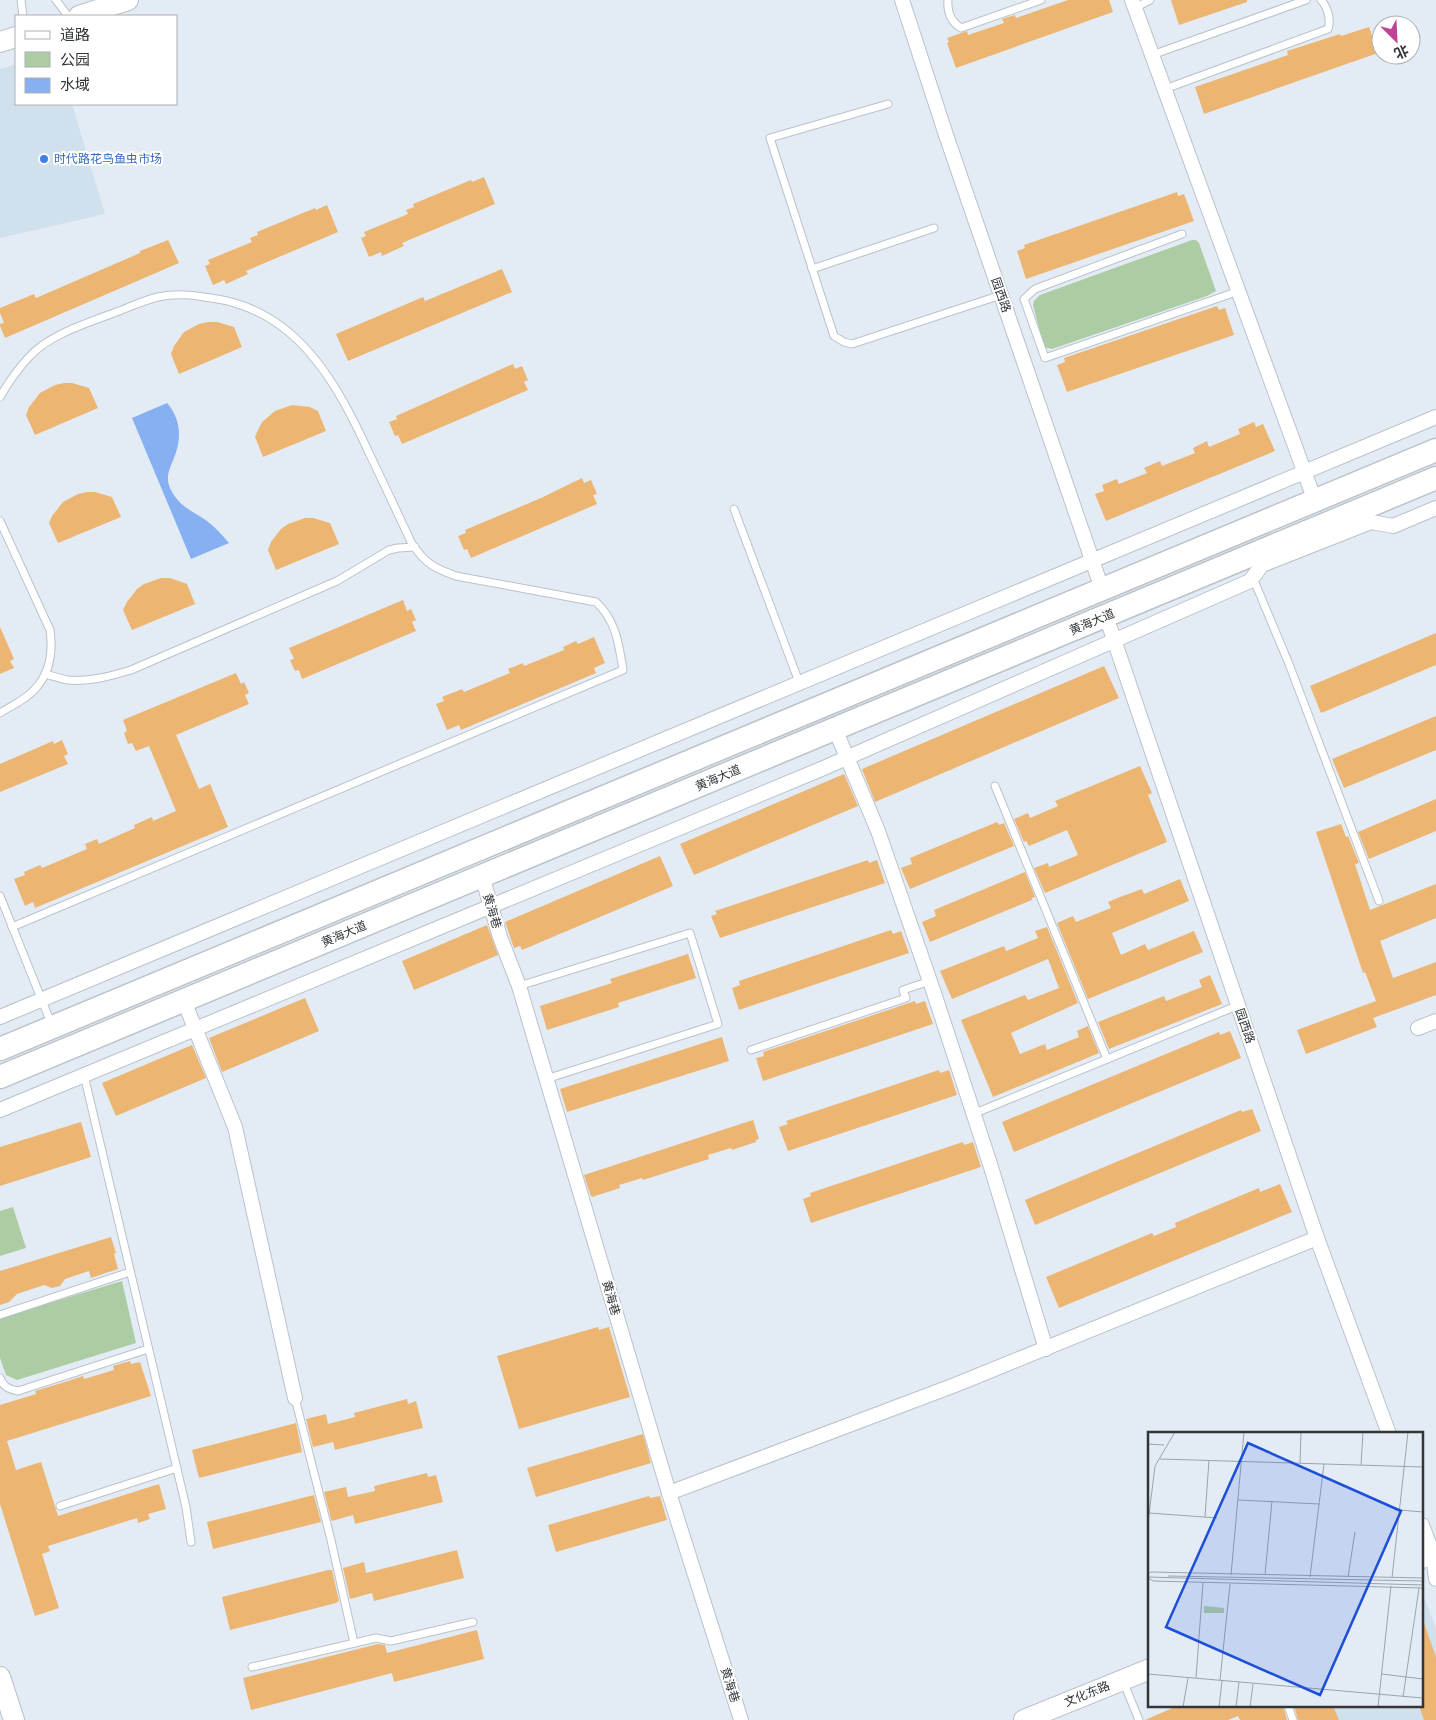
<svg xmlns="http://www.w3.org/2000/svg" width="1436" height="1720" viewBox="0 0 1436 1720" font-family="Barlow,'Noto Sans SC',sans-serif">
  <rect width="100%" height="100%" fill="#e3ecf5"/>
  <g fill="#d1e0ed">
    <polygon points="16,64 16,104 72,104 105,214 0,238 0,69"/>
    <polygon points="1422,1592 1436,1628 1436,1720 1299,1720 1294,1706 1422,1706"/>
  </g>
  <g fill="#accda4">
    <polygon points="1192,240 1196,240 1199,243 1216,291 1207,296 1052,349 1044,347 1033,305 1034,301 1040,295"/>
    <polygon points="13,1207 26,1248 0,1256 0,1211"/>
    <polygon points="122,1281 136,1343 17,1380 6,1375 0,1358 0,1318"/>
  </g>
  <path fill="#86b0f2" d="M167,403C181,419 182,439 174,458C170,468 165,477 170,488C179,507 191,510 207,521C215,527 222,535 229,543L191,559L132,418Z"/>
  <g fill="#edb572">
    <polygon points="1068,0 1109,0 1113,12 956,68 947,43 949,42 947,38 967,31 968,35 1004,23 1002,19 1015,15 1016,18"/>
    <polygon points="1171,0 1247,0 1247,2 1179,25"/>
    <polygon points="1369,27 1378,53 1204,114 1195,87 1288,55 1287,51 1340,34 1341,36"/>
    <polygon points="484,177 495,204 402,243 404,246 382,256 381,252 369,257 361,238 366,236 364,232 408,214 406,210 414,207 413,204 471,180 472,182"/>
    <polygon points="1177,192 1178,196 1184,194 1194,221 1026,279 1017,251 1025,248 1024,245"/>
    <polygon points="327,205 338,232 246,271 248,274 226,284 224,280 213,285 205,266 210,264 208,260 252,242 250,238 258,235 257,232 315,208 316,210"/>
    <polygon points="168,240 179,263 5,338 0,326 0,324 4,323 0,313 0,308 34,294 36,298 140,253 140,251"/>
    <polygon points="502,269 512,292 348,361 336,334 423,297 425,301"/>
    <polygon points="1217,306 1219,310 1225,308 1234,335 1067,392 1057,365 1065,362 1064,358"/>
    <polygon points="208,322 217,322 234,327 242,347 179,374 171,354 174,346 184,332 199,324"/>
    <polygon points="513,364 515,369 522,366 528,380 524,382 528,390 402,444 398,435 395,436 389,422 397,419 396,416"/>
    <polygon points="64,383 72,383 89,388 98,408 35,435 26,415 29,407 40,393 55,385"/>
    <polygon points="292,405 310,407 318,411 326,431 263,457 255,437 258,430 262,422 275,411"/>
    <polygon points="1254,422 1256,427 1263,424 1275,451 1106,521 1095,494 1104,491 1102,485 1117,479 1119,484 1147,473 1144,468 1160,461 1162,466 1195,453 1193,448 1207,441 1209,447 1240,434 1238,429"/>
    <polygon points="582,478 584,483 591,480 597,494 593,495 597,504 471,558 467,549 464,550 458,536 466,533 465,530 541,498"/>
    <polygon points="87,492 95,492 112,497 121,517 58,543 49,523 52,516 63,502 78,494"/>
    <polygon points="305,518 313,518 330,523 339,544 276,570 268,550 271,542 281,529 288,524"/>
    <polygon points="161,578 170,578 187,584 195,604 132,630 123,610 127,602 137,589 144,584"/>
    <polygon points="403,600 407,611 411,609 416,620 412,622 416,631 302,679 299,670 295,671 290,660 294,659 289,648"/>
    <polygon points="0,627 14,659 10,661 14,668 0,674"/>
    <polygon points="1436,633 1436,665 1321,713 1310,686"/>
    <polygon points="594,637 605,663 594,668 596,673 461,730 459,725 447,730 436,704 444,701 442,697 462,689 464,692 510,673 508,669 523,663 524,666 564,650 563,647 576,641 578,644"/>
    <polygon points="1104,666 1119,698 875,802 862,769"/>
    <polygon points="236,673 241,684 244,682 249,693 245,695 249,704 176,735 199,789 210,784 228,827 35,908 33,902 25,906 14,879 25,875 24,872 40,865 42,868 87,849 85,844 97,839 99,844 135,828 134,825 152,817 153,821 176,811 149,746 136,751 132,743 128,744 124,733 127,731 123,720"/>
    <polygon points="1436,716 1436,750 1344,788 1332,759"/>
    <polygon points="62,740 68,754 64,756 68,764 0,792 0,764 53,741 54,744"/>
    <polygon points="1140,766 1152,793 1148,795 1167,842 1045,893 1034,868 1048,863 1049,867 1078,855 1067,830 1029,846 1026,841 1024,842 1014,819 1028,813 1030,818 1058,806 1055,801"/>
    <polygon points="844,774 858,806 694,875 680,844"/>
    <polygon points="1436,799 1436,831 1369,859 1358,832"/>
    <polygon points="997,822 999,825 1004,823 1014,846 910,889 901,868 912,864 910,858"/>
    <polygon points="1341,824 1346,837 1348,836 1359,863 1355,864 1370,910 1436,884 1436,918 1380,941 1393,978 1436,962 1436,995 1373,1018 1377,1027 1306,1054 1297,1030 1376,1001 1365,972 1363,973 1316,832"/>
    <polygon points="660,856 673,886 522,950 520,946 514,948 505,922"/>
    <polygon points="868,860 869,863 877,860 885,883 720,938 711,916 717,914 715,911"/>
    <polygon points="1025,872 1035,897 1032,898 1032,900 930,942 922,922 936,916 934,910"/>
    <polygon points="1180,879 1189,901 1112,933 1121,955 1145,944 1148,950 1194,931 1203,952 1088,999 1057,923 1073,916 1076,922 1111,908 1108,902 1120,897 1142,889 1144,894"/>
    <polygon points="487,925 498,955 414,990 402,961"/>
    <polygon points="1047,927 1078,1003 1011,1033 1020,1054 1045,1044 1047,1050 1079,1037 1077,1031 1088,1026 1099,1053 993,1097 961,1020 1025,995 1028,1000 1059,988 1048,959 952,999 940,971 1004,946 1006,951 1038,938 1035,931"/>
    <polygon points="891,930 893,934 901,931 909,953 739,1010 732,988 740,985 739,981"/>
    <polygon points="688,954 696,978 618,1003 619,1007 547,1030 540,1006 612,983 610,979"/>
    <polygon points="1210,975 1222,1004 1109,1049 1098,1022 1164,996 1166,1001 1202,987 1199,980"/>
    <polygon points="305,998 319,1031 222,1072 209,1038"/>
    <polygon points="915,1001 916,1004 925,1001 933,1024 763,1081 756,1058 764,1056 763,1052"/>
    <polygon points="1230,1031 1241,1058 1014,1152 1002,1122 1219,1032 1220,1035"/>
    <polygon points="722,1037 729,1061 567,1112 560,1089"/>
    <polygon points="192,1045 206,1078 116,1116 102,1083"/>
    <polygon points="939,1070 940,1073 949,1070 957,1095 788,1151 779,1127 788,1124 786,1121"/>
    <polygon points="1252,1109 1261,1131 1035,1225 1025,1200 1241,1110 1242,1112"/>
    <polygon points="753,1120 759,1139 756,1140 756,1142 732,1150 731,1148 708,1155 709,1159 643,1180 642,1178 619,1185 620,1188 592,1197 590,1194 584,1175"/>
    <polygon points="81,1122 91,1157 0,1186 0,1147"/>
    <polygon points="963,1142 964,1145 973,1142 981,1167 811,1223 803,1199 811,1196 810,1193"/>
    <polygon points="1280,1184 1292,1212 1059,1308 1046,1277 1152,1233 1154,1236 1176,1227 1175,1223 1259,1188 1260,1192"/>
    <polygon points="111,1237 116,1253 114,1254 118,1269 91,1278 89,1271 65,1279 60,1286 52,1288 44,1285 17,1294 9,1302 0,1305 0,1271"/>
    <polygon points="598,1327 599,1330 609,1327 630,1397 519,1429 497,1356"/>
    <polygon points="130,1361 131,1364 140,1362 151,1396 7,1441 16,1470 41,1462 58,1516 159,1484 166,1509 148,1514 150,1519 138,1523 137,1518 48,1546 50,1551 42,1554 59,1608 35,1616 0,1504 0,1405 36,1394 35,1391 68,1381 83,1376 84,1379 114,1370 113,1366"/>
    <polygon points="407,1399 408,1404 416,1401 423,1428 335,1450 333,1442 313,1447 306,1419 326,1414 328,1424 355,1417 354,1413"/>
    <polygon points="296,1423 302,1452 199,1478 192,1450"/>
    <polygon points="643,1434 651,1463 536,1497 527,1468"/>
    <polygon points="427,1473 428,1477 436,1475 443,1502 355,1524 353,1515 332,1521 331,1519 324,1492 346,1487 348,1497 375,1491 374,1486"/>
    <polygon points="314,1495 321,1522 213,1549 207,1522"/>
    <polygon points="649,1496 650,1498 660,1496 667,1520 556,1552 548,1525"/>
    <polygon points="457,1550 464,1578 374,1601 372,1593 350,1599 343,1568 364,1562 366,1573"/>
    <polygon points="328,1570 332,1570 339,1601 336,1603 230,1630 222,1597"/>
    <polygon points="1424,1623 1436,1657 1436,1720 1424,1720 1419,1706 1422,1706 1422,1624"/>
    <polygon points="477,1630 484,1659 394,1682 392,1673 251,1710 243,1678 378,1644 385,1645 387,1653"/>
    <polygon points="1177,1706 1283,1706 1287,1720 1240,1720 1238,1716 1228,1720 1145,1720"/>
    <polygon points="1294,1706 1333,1706 1339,1720 1298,1720"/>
  </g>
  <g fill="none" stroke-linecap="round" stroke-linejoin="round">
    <defs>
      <g id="lane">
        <polyline points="21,0 23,16"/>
        <polyline points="56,0 68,16"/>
        <path d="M948,0C947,12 951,22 961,28L1041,0"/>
        <polyline points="1135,8 1150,0"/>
        <polyline points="1152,55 1306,0"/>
        <path d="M1165,89L1328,29C1331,20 1328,7 1321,0"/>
        <polyline points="888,104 770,138 834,336 844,342 852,344 1001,295"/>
        <polyline points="1182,234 1035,289 1024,299 1045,358 1239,291"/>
        <polyline points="812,269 934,228"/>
        <path d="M0,397C8,383 18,369 29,357C49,334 91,322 119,311C132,306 145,300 158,297C176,293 193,295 211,298C297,309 337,383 370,455C384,484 398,514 412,544C426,564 434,568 456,576L596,602C616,620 619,645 623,670L12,927"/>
        <polyline points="734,509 799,682"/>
        <path d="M0,521L50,630C53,651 50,673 35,689C27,699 11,706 0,713"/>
        <polyline points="1253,578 1289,664 1379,901"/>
        <path d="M45,674C53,676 61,679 68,680C90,682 111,676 131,670L337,581L389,550L398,548L415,547"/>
        <polyline points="995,786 1107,1059"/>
        <polyline points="0,896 51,1023"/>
        <polyline points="519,986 690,933 718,1024 546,1079"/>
        <polyline points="751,1050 906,998 903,990 930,981"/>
        <polyline points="84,1075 186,1507 191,1542"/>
        <polyline points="973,1114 1239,1005"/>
        <polyline points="0,1315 130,1272"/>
        <path d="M0,1378C3,1387 9,1389 18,1391L148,1349"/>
        <polyline points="295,1398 331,1540 354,1643"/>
        <polyline points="60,1506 177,1468"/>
        <polyline points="252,1667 376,1638 391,1641 473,1622"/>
        <polyline points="1123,1681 1139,1720"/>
        <polyline points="1288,1706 1293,1720"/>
      </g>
      <g id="street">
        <polyline points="902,0 946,135 1102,589"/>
        <polyline points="1132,0 1315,501"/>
        <polyline points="1106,616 1317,1238 1389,1434"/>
        <polyline points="835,729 878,831 934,993 991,1167 1046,1349"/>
        <polyline points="482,876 500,937 519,986 669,1493 741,1720"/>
        <polyline points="184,1001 235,1127 295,1398"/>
        <polyline points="0,1017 1436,417"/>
        <polyline points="1418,1028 1436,1021"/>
        <polyline points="0,1110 819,770 1250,581 1262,565 1371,522 1393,526 1436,508"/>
        <polyline points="669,1493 955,1385 1317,1238"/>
        <polyline points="1422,1525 1433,1554 1436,1579"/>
      </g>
      <g id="secondary">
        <polyline points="79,16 128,0"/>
        <polyline points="0,42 16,37"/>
        <polyline points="1422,1558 1436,1552"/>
        <polyline points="0,1677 14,1720"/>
        <polyline points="1024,1720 1150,1669"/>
      </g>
      <g id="primary">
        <polyline points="0,1049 1436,450"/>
        <polyline points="0,1077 1436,478"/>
      </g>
    </defs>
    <use href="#lane" stroke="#bac2ca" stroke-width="9"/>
    <use href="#street" stroke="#bac2ca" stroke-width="16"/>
    <use href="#secondary" stroke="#bac2ca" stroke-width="22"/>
    <use href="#primary" stroke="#bac2ca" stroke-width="25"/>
    <use href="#lane" stroke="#fff" stroke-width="7"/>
    <use href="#street" stroke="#fff" stroke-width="14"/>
    <use href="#secondary" stroke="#fff" stroke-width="20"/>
    <use href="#primary" stroke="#fff" stroke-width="22"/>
  </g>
  <circle fill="#3f7fe0" stroke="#fff" stroke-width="2" cx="44" cy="159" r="5"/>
  <g text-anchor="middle" stroke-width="4" stroke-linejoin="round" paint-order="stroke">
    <g font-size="12" fill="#366cbe" stroke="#fff" text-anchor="start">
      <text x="54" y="163">时代路花鸟鱼虫市场</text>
    </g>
    <g font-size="12" fill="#323639" stroke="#fff">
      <text transform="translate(1001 295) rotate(71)" y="4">园西路</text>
      <text transform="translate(1092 622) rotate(-23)" y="4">黄海大道</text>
      <text transform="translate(718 778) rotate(-23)" y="4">黄海大道</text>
      <text transform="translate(492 911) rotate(73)" y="4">黄海巷</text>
      <text transform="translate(344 934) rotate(-23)" y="4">黄海大道</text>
      <text transform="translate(1245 1026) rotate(71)" y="4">园西路</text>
      <text transform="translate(611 1298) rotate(74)" y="4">黄海巷</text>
      <text transform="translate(730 1685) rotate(72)" y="4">黄海巷</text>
      <text transform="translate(1087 1694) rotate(-22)" y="4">文化东路</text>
    </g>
  </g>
  <g transform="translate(1148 1432)">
    <rect width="275" height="275" fill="#e3ecf5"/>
    <path d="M56,174L76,176V181H56Z" fill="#accda4"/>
    <path fill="none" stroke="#9ca3aa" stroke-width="1" d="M0,12L16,13M12,27L275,35M152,31L153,0M213,33L215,0M90,68L171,72M252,78L275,80M1,81L69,86M57,85L61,28M0,91L7,34L27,0M0,142L3,140L275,146M83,143L96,0M117,143L124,69M20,144L275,149M0,145L275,153M162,145L176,32M200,145L207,100M0,146L5,149L275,156M244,146L260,0M0,242L275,266M234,242L275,247M48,246L55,151M72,248L82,152M255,265L271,156M35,275L40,246M71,275L74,249M88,275L91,250M102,275L105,252M230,275L243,154"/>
    <path fill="#1d4ed8" fill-opacity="0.15" stroke="#1d4ed8" stroke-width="2.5" d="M100,11L253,79L172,263L18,195Z"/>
    <rect width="275" height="275" fill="none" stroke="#323639" stroke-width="2.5"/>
  </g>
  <rect x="15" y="15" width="162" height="90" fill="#ffffff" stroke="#adafb0"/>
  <rect x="25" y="31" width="25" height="8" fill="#ffffff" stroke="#adafb0"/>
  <text x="60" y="40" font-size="15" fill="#323639">道路</text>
  <rect x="25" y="52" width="25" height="15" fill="#accda4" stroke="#adafb0"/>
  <text x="60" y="65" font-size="15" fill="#323639">公园</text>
  <rect x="25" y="78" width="25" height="15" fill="#86b0f2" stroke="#adafb0"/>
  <text x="60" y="90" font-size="15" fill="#323639">水域</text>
  <g transform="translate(1396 40) rotate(156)"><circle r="24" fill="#ffffff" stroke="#adafb0"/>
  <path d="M0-4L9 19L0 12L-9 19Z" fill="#be4496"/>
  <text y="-8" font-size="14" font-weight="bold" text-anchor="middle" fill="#323639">北</text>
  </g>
</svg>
